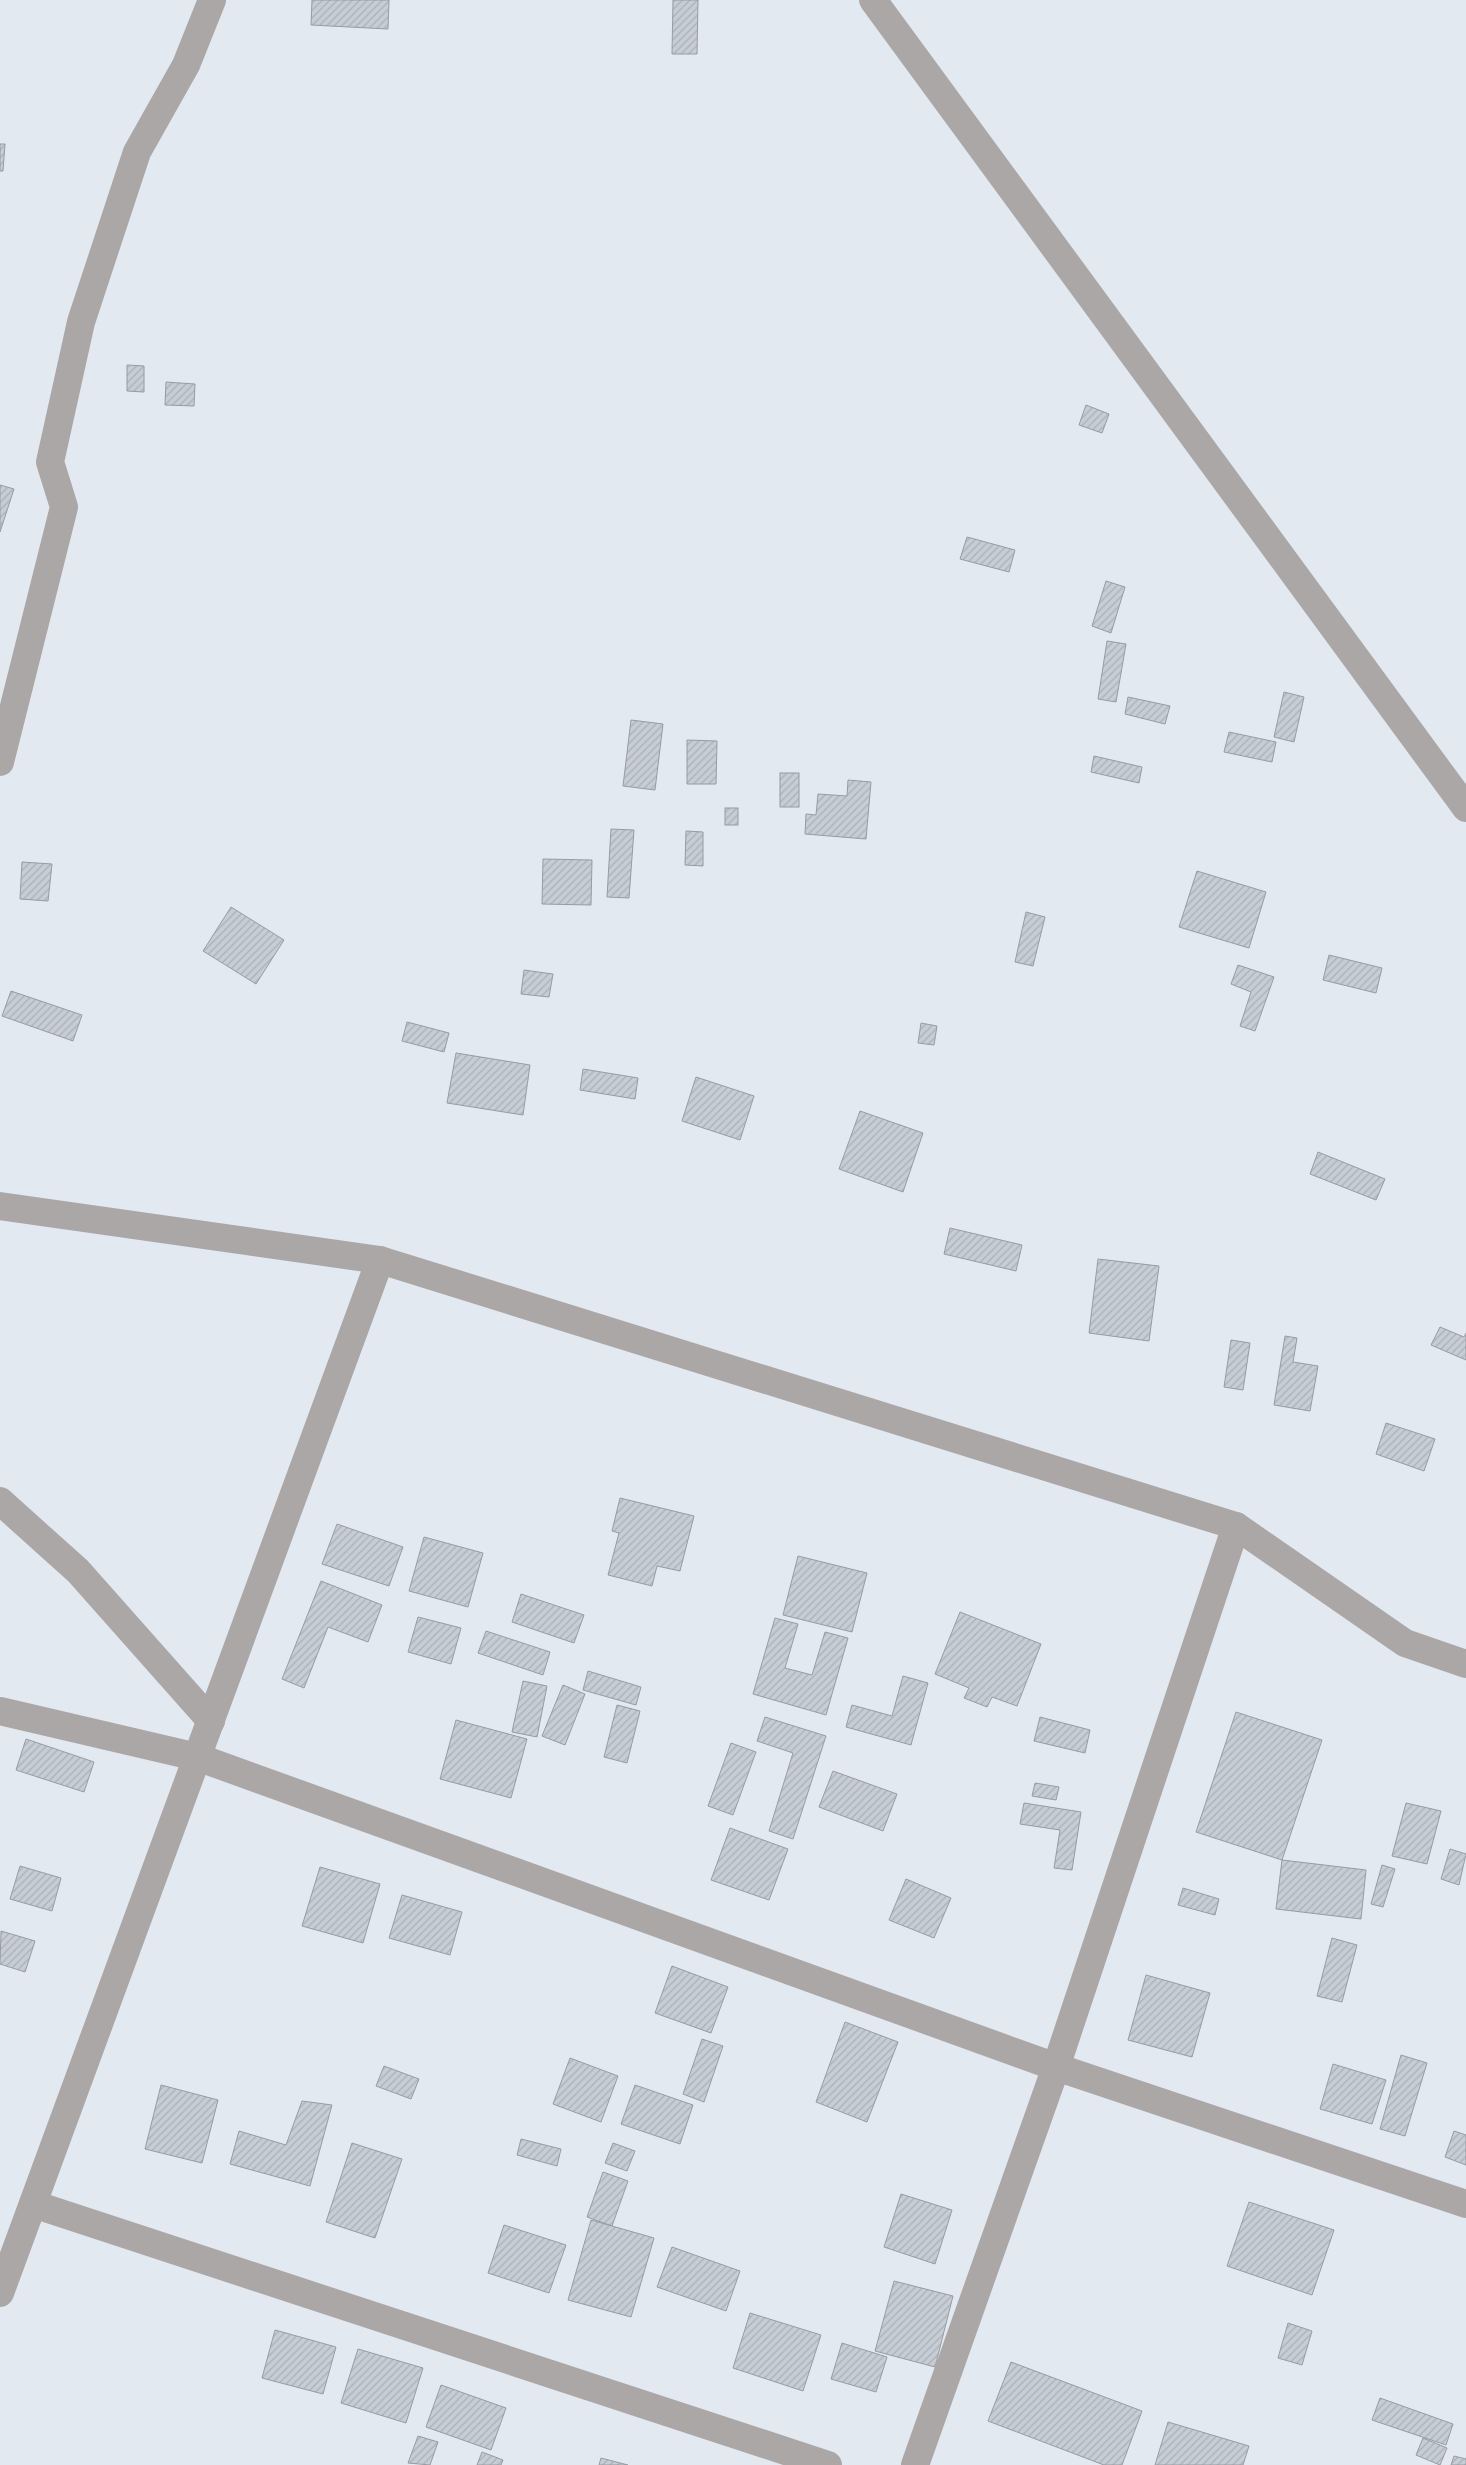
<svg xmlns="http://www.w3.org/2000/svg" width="1466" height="2465" viewBox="0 0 1466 2465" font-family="Inter,sans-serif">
  <defs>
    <pattern id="building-hatch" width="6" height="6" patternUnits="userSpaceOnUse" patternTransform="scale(1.25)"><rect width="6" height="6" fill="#c7cdd5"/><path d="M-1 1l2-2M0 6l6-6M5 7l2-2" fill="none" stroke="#aab0b7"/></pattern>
  </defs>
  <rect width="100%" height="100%" fill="#e2e9f1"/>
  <g fill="url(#building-hatch)" stroke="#969ca4">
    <polygon points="312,0 389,0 388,29 311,25"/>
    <polygon points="673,0 698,0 697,54 672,54"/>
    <polygon points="0,144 5,144 3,171 0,171"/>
    <polygon points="127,365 144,366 144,392 127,391"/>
    <polygon points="166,382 195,384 194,406 165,405"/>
    <polygon points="1086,405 1109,414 1102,433 1079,425"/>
    <polygon points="0,485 14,489 0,532"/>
    <polygon points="967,537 1015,550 1009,572 960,559"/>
    <polygon points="1106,581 1125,587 1111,633 1092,626"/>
    <polygon points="1107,641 1126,644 1116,702 1098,699"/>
    <polygon points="1284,692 1304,697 1294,742 1274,737"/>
    <polygon points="1128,697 1170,706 1165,724 1125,714"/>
    <polygon points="631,720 663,724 655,790 623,786"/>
    <polygon points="1229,732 1276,742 1272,762 1224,752"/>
    <polygon points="687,740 717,741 716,784 687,784"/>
    <polygon points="1094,756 1142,767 1139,783 1091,772"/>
    <rect x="780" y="773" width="19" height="34"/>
    <polygon points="848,780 871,782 866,839 805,834 806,814 816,815 818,794 847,796"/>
    <rect x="725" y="808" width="13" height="17"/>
    <polygon points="611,829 634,830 629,898 607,897"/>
    <polygon points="686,831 703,832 703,866 685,865"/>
    <polygon points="543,859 592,860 591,905 542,904"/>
    <polygon points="22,862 52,864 48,901 20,899"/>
    <polygon points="1197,871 1266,892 1249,948 1179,927"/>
    <polygon points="231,907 284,940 256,984 203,951"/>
    <polygon points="1026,912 1045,917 1033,966 1015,962"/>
    <polygon points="1329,955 1382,968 1376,993 1323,980"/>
    <polygon points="1238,965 1274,977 1255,1031 1240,1026 1251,992 1231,984"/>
    <polygon points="524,970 553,974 549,997 521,994"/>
    <polygon points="11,991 82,1015 73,1041 2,1016"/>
    <polygon points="407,1022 449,1033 444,1052 402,1041"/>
    <polygon points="921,1023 937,1026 934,1045 918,1043"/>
    <polygon points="456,1053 530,1065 523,1115 447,1103"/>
    <polygon points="583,1069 638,1078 635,1099 580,1090"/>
    <polygon points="696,1077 754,1096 740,1140 682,1121"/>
    <polygon points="860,1111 923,1133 903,1192 839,1169"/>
    <polygon points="1318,1152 1385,1179 1376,1200 1310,1174"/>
    <polygon points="950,1228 1022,1245 1016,1271 944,1254"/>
    <polygon points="1098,1259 1159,1266 1149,1341 1089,1333"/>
    <polygon points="1440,1327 1464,1337 1466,1333 1466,1360 1431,1345"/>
    <polygon points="1285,1336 1297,1338 1293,1362 1318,1366 1310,1411 1274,1405"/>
    <polygon points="1231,1340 1250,1343 1243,1390 1224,1387"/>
    <polygon points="1386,1423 1435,1439 1424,1471 1376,1454"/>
    <polygon points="620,1498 694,1516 680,1571 657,1566 652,1586 608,1575 619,1533 612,1531"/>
    <polygon points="337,1524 403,1547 389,1586 322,1564"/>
    <polygon points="424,1537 483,1553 468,1607 409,1591"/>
    <polygon points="798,1556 867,1573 852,1632 783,1615"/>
    <polygon points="321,1581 382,1605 368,1642 328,1627 304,1688 282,1679"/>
    <polygon points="521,1594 584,1615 574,1643 512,1622"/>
    <polygon points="960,1612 1041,1644 1017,1706 992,1697 987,1707 964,1698 969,1688 935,1674"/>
    <polygon points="418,1617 461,1628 451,1664 408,1652"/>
    <polygon points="775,1618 798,1624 785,1668 812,1675 825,1632 848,1638 826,1715 753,1694"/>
    <polygon points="486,1631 550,1652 543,1675 478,1653"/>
    <polygon points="588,1671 641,1687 636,1705 583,1690"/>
    <polygon points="903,1676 928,1683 911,1745 846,1727 852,1705 892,1716"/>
    <polygon points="523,1681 547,1686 537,1737 512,1732"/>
    <polygon points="563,1685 585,1694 565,1745 542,1736"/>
    <polygon points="617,1705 640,1711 627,1763 604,1757"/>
    <polygon points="1236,1712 1322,1740 1282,1860 1196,1832"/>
    <polygon points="765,1717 826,1736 793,1839 769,1831 793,1753 757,1741"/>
    <polygon points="1040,1717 1090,1730 1085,1753 1034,1741"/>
    <polygon points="456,1720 527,1739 511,1798 440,1779"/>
    <polygon points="26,1739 94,1762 84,1792 16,1770"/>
    <polygon points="731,1743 756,1752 733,1815 708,1806"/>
    <polygon points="833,1771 897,1794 883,1831 819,1807"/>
    <polygon points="1035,1783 1059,1787 1056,1800 1032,1796"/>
    <polygon points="1024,1803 1081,1812 1072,1870 1054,1868 1060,1830 1020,1824"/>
    <polygon points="1406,1803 1441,1811 1427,1864 1392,1856"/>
    <polygon points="730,1828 788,1849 769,1900 711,1880"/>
    <polygon points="1450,1849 1466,1854 1459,1885 1441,1879"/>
    <polygon points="1282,1860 1366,1870 1361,1919 1276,1909"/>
    <polygon points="1382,1865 1395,1869 1383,1907 1371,1904"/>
    <polygon points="20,1866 61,1878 52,1911 10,1899"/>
    <polygon points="320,1867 380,1884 363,1943 302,1926"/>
    <polygon points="906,1879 951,1898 934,1938 889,1920"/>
    <polygon points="1183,1888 1219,1899 1215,1915 1178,1905"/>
    <polygon points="402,1895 462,1912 450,1955 389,1938"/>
    <polygon points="1,1931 35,1941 25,1972 0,1964"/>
    <polygon points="1332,1938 1357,1945 1342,2002 1317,1996"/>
    <polygon points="672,1966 728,1987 711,2033 655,2013"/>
    <polygon points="1146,1975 1210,1993 1192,2057 1128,2040"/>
    <polygon points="845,2022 898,2042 867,2122 816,2102"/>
    <polygon points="702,2039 723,2046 704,2102 683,2094"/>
    <polygon points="1401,2055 1427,2063 1405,2136 1380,2129"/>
    <polygon points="570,2058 618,2076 601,2122 553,2104"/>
    <polygon points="1333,2064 1386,2080 1372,2124 1320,2109"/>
    <polygon points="384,2066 419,2079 411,2099 376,2086"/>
    <polygon points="161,2085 218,2100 202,2163 145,2149"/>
    <polygon points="635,2085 693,2105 680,2144 621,2124"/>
    <polygon points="302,2101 332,2105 310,2186 230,2164 239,2131 286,2145"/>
    <polygon points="1454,2131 1466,2135 1466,2165 1445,2157"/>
    <polygon points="521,2139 561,2149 557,2166 517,2155"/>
    <polygon points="352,2143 402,2159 375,2238 326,2222"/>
    <polygon points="613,2143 635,2151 627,2171 605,2163"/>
    <polygon points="603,2172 628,2181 612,2226 587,2217"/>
    <polygon points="901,2194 952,2210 935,2264 884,2247"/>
    <polygon points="1249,2202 1334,2230 1312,2295 1227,2266"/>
    <polygon points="591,2220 654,2238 631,2317 568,2300"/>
    <polygon points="504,2225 566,2245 549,2293 488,2273"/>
    <polygon points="672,2247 740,2271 726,2311 657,2287"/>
    <polygon points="894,2281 953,2296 935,2367 875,2351"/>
    <polygon points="750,2313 821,2335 803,2391 733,2368"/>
    <polygon points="1288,2323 1312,2331 1302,2365 1278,2358"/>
    <polygon points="275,2330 336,2347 323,2394 262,2378"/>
    <polygon points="842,2343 887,2357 876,2392 831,2379"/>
    <polygon points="358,2349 423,2368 406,2423 341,2403"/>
    <polygon points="1011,2362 1142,2411 1122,2465 1104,2465 988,2421"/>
    <polygon points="441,2385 506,2408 491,2450 426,2427"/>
    <polygon points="1380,2398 1453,2424 1446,2445 1372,2420"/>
    <polygon points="1168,2422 1249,2446 1243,2465 1155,2465"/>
    <polygon points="418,2436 438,2442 430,2465 408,2463"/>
    <polygon points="1423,2438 1447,2448 1440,2465 1416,2455"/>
    <polygon points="482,2452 503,2460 501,2465 477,2465"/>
    <polygon points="1454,2456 1466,2459 1466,2465 1451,2465"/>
    <polygon points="601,2458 628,2465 599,2465"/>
  </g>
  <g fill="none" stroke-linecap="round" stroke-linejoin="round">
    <g stroke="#aca7a7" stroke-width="28">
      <polyline points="873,0 1466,808"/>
      <polyline points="0,762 64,507 50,462 81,322 137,152 186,65 212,0"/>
      <polyline points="0,1206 380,1260 1236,1526 1405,1643 1466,1664"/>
      <polyline points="0,1501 78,1571 211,1721"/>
      <polyline points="0,1711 197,1757 1056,2067 1466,2204"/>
      <polyline points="33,2204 828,2465"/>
      <polyline points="0,2293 380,1260"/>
      <polyline points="915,2465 1056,2067 1236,1526"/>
    </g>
  </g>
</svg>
